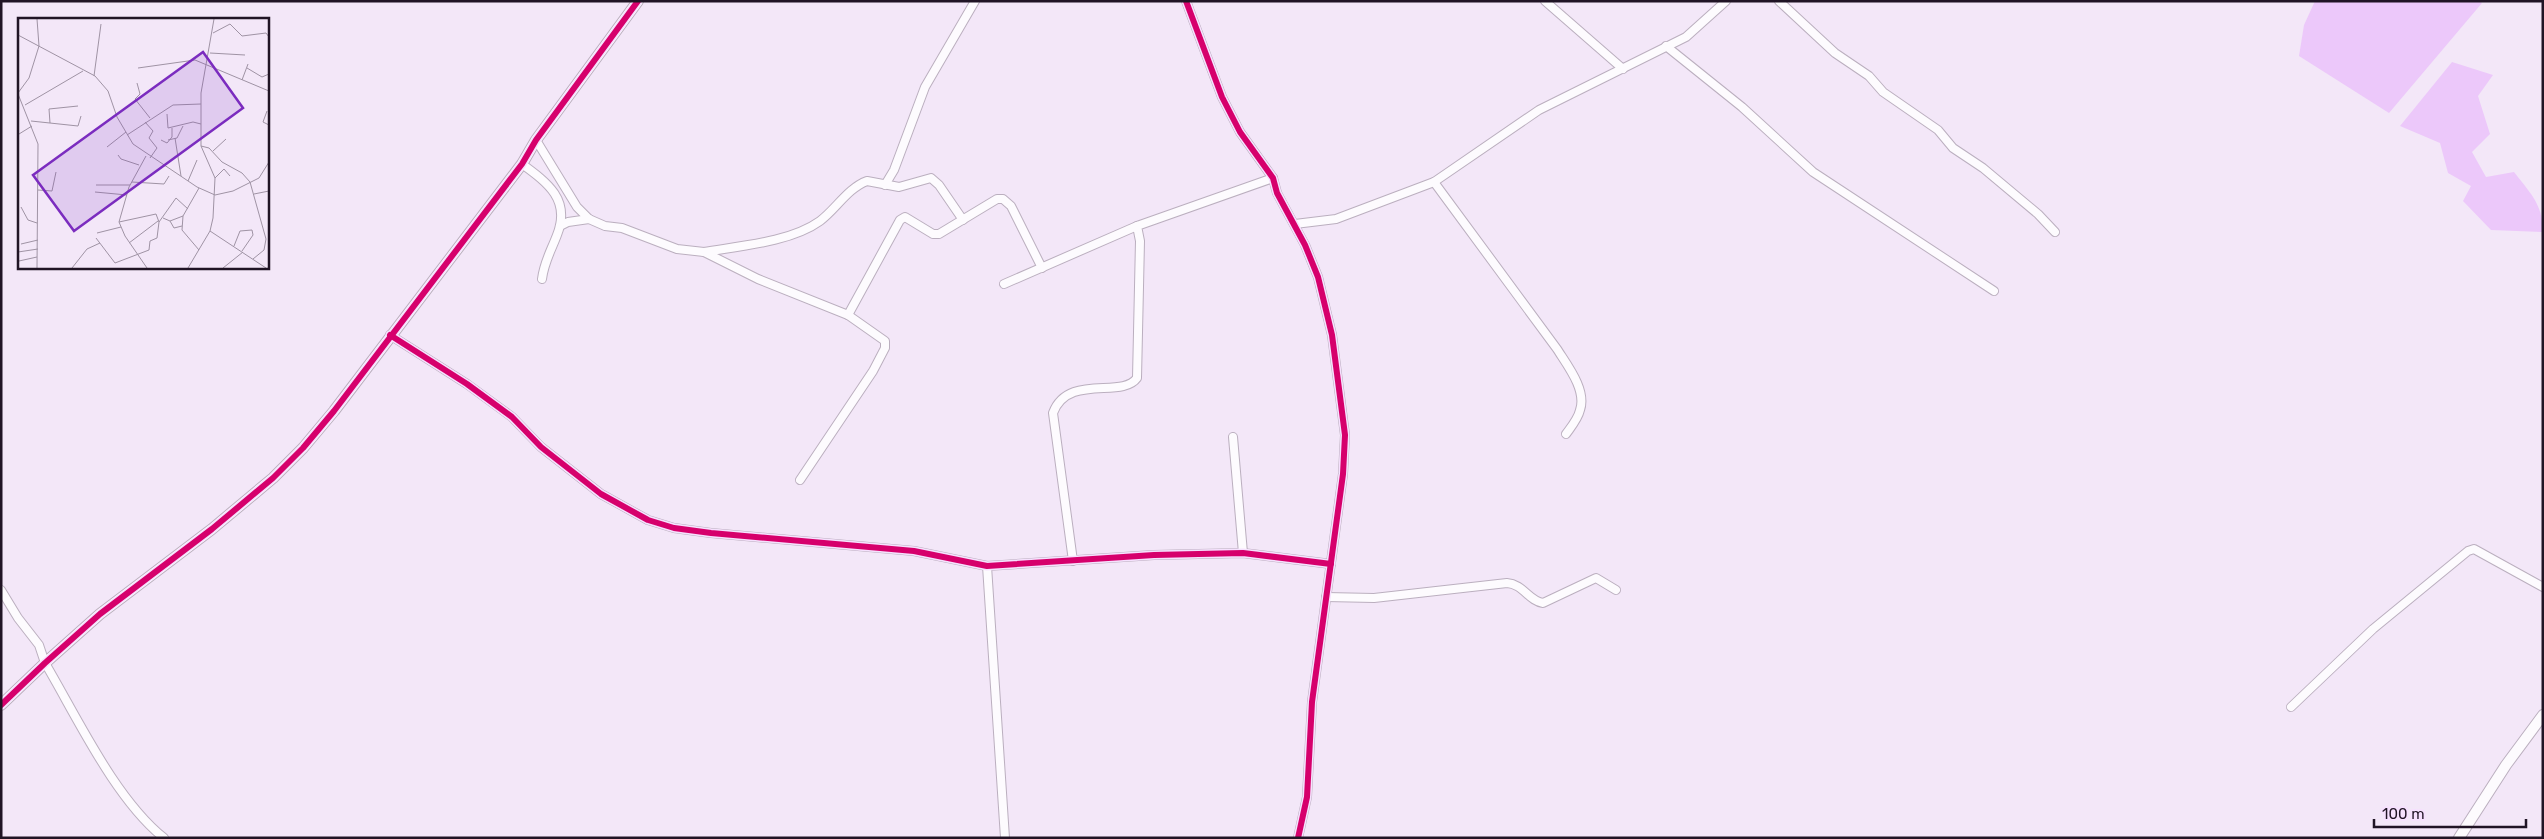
<svg xmlns="http://www.w3.org/2000/svg" width="2544" height="839" viewBox="0 0 2544 839" font-family="Rubik,sans-serif">
  <rect width="100%" height="100%" fill="#f3e7f8"/>
  <g fill="#ecc8fa">
    <polygon points="2315,1 2479,1 2482,3 2389,113 2299,56 2304,25"/>
    <path d="M2452,62L2493,75L2478,96L2490,134L2472,152L2486,177L2514,172C2530,193 2543,204 2543,232L2491,230L2463,201L2471,186L2448,173L2440,143L2400,126Z"/>
  </g>
  <g fill="none" stroke-linecap="round" stroke-linejoin="round">
    <defs>
      <g id="minor">
        <polyline points="1186,1 1222,97 1240,132 1273,178 1277,193 1305,245 1318,277 1332,335 1345,435 1343,474 1312,702 1307,797 1298,838"/>
        <polyline points="1545,1 1623,69"/>
        <polyline points="1779,1 1835,53 1869,76 1883,92 1938,130 1953,148 1983,168 2038,214 2055,232"/>
        <polyline points="1666,46 1742,107 1813,172 1994,291"/>
        <polyline points="536,140 577,207 589,219 605,226 622,228 677,249 704,252 758,279 848,315 885,341 885,348 873,371 800,480"/>
        <path d="M522,164C548,183 571,200 557,235C551,251 544,262 542,279"/>
        <path d="M1434,182L1557,349C1567,365 1587,390 1580,410C1578,419 1571,427 1566,434"/>
        <polyline points="885,185 894,170 925,87 975,1"/>
        <polyline points="1295,224 1336,219 1434,182 1539,110 1686,37 1726,1"/>
        <polyline points="560,226 568,222 589,219"/>
        <path d="M704,252C740,246 791,242 820,221C836,209 848,188 867,181L899,187L931,178L939,185L963,220"/>
        <polyline points="1004,284 1137,226"/>
        <polyline points="848,315 900,220 905,217 933,234 939,234 997,199 1003,199 1011,206 1042,268"/>
        <polyline points="390,335 467,384 512,417 541,447 601,494 648,520 674,528 711,533 914,551 987,566 1154,555 1243,553 1331,564"/>
        <polyline points="1233,437 1243,553"/>
        <path d="M1073,561L1053,413C1068,373 1122,399 1137,378L1140,241L1137,226L1273,178"/>
        <polyline points="987,566 1005,838"/>
        <path d="M1,590L18,618L39,645L45,663C77,717 115,799 164,838"/>
        <path d="M1326,597L1374,598L1507,583C1523,584 1529,601 1543,603L1596,578L1616,590"/>
        <polyline points="2291,707 2373,629 2468,551 2474,549 2543,587"/>
      </g>
      <g id="tertiary">
        <polyline points="1,705 45,663 100,614 212,529 273,478 303,448 334,411 522,164 536,140 638,1"/>
        <polyline points="2459,838 2506,765 2543,715"/>
      </g>
    </defs>
    <use href="#minor" stroke="#bbafbf" stroke-width="10"/>
    <use href="#tertiary" stroke="#bbafbf" stroke-width="12"/>
    <use href="#minor" stroke="#fdfbfe" stroke-width="8"/>
    <use href="#tertiary" stroke="#fdfbfe" stroke-width="10"/>
    <defs>
      <g id="cycleway">
        <polyline points="1186,1 1222,97 1240,132 1273,178 1277,193 1305,245 1318,277 1332,335 1345,435 1343,474 1312,702 1307,797 1298,838"/>
        <polyline points="390,335 467,384 512,417 541,447 601,494 648,520 674,528 711,533 914,551 987,566 1154,555 1243,553 1331,564"/>
        <polyline points="1,705 45,663 100,614 212,529 273,478 303,448 334,411 522,164 536,140 638,1"/>
      </g>
    </defs>
    <use href="#cycleway" stroke="#f6e1fe" stroke-width="9"/>
    <use href="#cycleway" stroke="#d6006c" stroke-width="6"/>
  </g>
  <g transform="translate(18 18)">
    <rect width="251" height="251" fill="#f3e7f8"/>
    <path fill="none" stroke="#9f93a4" stroke-width="1" d="M195,15L212,6L224,18L248,15L251,19M0,17L77,58L90,73L99,99L115,126L179,169L197,177L215,173L241,160L251,144M192,35L227,37M120,50L177,42L251,73M229,50L244,59L251,56M76,58L83,6M224,62L230,46M119,65L122,76L117,81L132,100M0,75L11,60L21,28L19,1M0,76L20,126L19,250M7,87L65,53M249,93L245,104L251,107M149,96L150,110L175,104L183,106M13,103L60,108L63,98M127,104L135,113L131,120L139,130L132,140M32,105L31,91L60,88M1,116L14,108M109,117L155,87L183,86M157,120L163,158M143,122L149,125L154,119V110M150,122L159,120L165,108M183,128L191,130L204,144L224,155L232,164L248,221L246,232L235,241M89,129L108,114M195,133L208,121M100,137L103,141L121,147M128,138L111,169L101,204L107,218L129,250M197,160L206,151L212,158M170,163L179,142M114,164L146,166L151,158M78,167H112M181,170L165,198L164,212L181,232M20,172L34,173L38,154M77,174L109,177M236,176L251,173M3,189L10,202L19,205M145,200L152,203L165,198M152,203L156,210L164,208M101,204L138,196L141,204L158,180L170,191M192,213L248,250M79,215L103,209M78,220L97,245L131,232L132,223L139,220L141,204M111,225L140,203M3,226L20,222M216,228L222,213L234,212L235,217L224,233M0,234L20,231M1,243L19,239M54,250L69,231L82,225M170,250L192,213L195,200L197,160L183,128V75L196,1M205,250L225,234"/>
    <path fill="#7b2cbf" fill-opacity="0.15" stroke="#7b2cbf" stroke-width="2.5" d="M185,34L225,90L56,213L15,157Z"/>
    <rect width="251" height="251" fill="none" stroke="#201425" stroke-width="2.5"/>
  </g>
  <rect width="2544" height="839" fill="none" stroke="#201425" stroke-width="5"/>
  <path d="M2374 819v8h152v-8" fill="none" stroke="#201425" stroke-width="2.5"/>
  <text x="2382" y="819" font-size="15" fill="#201425" stroke="#f6e1fe" stroke-width="4" paint-order="stroke">100 m</text>
</svg>
